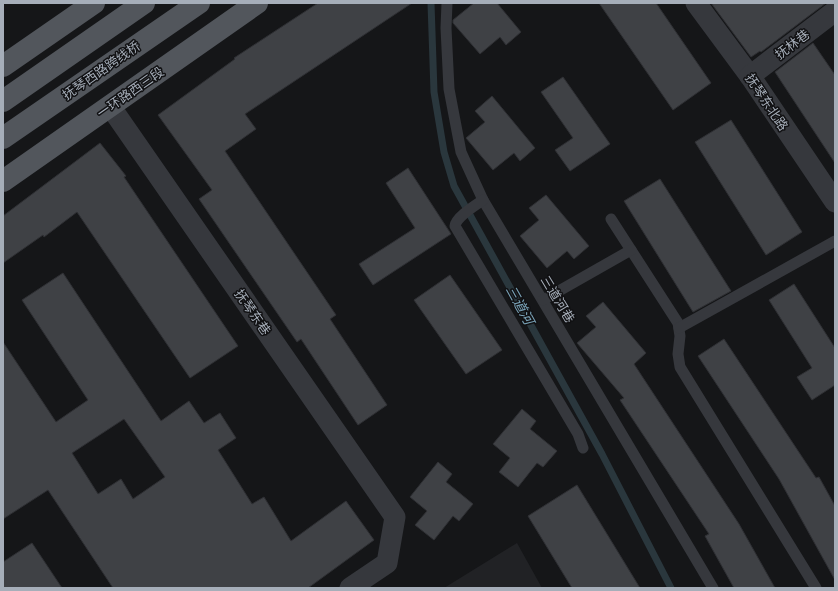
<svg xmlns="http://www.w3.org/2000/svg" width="838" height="591" viewBox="0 0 838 591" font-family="'IBM Plex Sans','Noto Sans SC',sans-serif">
  <rect width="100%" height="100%" fill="#151618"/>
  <polygon fill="#212225" points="517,543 542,588 444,588"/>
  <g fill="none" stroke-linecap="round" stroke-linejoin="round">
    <polyline stroke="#2a373d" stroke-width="7" points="431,3 434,92 444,152 454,186 602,454 671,588"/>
  </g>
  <g fill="#3f4145" stroke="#2f3034" fill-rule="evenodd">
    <polygon points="318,3 412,3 245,114 256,129 225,151 336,315 330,319 387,405 358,425 301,339 297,342 199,199 212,190 158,115 235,59 234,58"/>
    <polygon points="474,3 497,3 521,32 506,45 500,37 480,54 453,23 453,20"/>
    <polygon points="599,3 656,3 711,83 673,110"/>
    <polygon points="711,3 826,3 761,52 760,51 751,57"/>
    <polygon points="813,43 835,75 835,163 775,72"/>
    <polygon points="563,77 610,144 570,171 555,150 573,138 541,92"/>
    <polygon points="492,96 535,148 520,161 514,153 493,170 466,138 485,122 475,111"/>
    <polygon points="731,120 802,232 766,255 695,142"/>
    <polygon points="100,143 126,176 124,177 238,346 190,378 77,212 44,237 43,235 3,263 3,216"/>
    <polygon points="408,168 451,234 373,285 359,264 415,228 386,183"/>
    <polygon points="660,179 731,291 693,312 624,201"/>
    <polygon points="546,195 589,246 574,259 567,251 547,268 520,236 539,220 529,208"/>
    <path d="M 63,273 L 161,421 L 189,401 L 204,423 L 220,413 L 236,438 L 218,450 L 252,504 L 264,497 L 291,541 L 346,501 L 374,540 L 308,588 L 113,588 L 48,490 L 3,519 L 3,342 L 56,422 L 88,400 L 22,300 ZM 124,419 L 165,477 L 133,499 L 121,479 L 98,494 L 72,453 Z"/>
    <polygon points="450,275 502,350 466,374 414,300"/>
    <polygon points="794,284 835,348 835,385 812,400 797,377 812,368 769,300"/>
    <polygon points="603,302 646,353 634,364 739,524 775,588 734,588 705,536 709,534 620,400 624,398 577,343 596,327 586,316"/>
    <polygon points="724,339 816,478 819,477 835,506 835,580 779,479 698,356"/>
    <polygon points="522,409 536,421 530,429 557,451 543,467 537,463 518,487 499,472 510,458 493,444"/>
    <polygon points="438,462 452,474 446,482 473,504 459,521 453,516 434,540 415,525 427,511 410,497"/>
    <polygon points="577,485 640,588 572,588 528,516"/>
    <polygon points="32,543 62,588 3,588 3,562"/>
  </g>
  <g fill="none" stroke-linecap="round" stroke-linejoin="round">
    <g stroke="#36383d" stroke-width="11">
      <polyline points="447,3 446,28 449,89 461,152 483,200 713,588"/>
      <path d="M 483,200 C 476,205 456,217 455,226 L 578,434 L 583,448"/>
      <polyline points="611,219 678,323 680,336 678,354 680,367 816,588"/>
      <polyline points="543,300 631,250"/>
      <polyline points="679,328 835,241"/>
    </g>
    <g stroke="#36383d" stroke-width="21">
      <polyline points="696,3 750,76 835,202"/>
      <polyline points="750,76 835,11"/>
      <polyline points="110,106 395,517 387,563 350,588"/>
    </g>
    <g stroke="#52565c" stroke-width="22">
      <polyline points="3,66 94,3"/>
      <polyline points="3,101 144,3"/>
      <polyline points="3,138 199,3"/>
      <polyline points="3,181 257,3"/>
    </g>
  </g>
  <g text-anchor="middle" stroke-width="3" stroke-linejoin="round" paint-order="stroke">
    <g font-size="13" fill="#a6aeb9" stroke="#111113">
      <text transform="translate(792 44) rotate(-37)" y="5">抚林巷</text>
      <text transform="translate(101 70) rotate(-35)" y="5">抚琴西路跨线桥</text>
      <text transform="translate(130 92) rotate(-35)" y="5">一环路西三段</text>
      <text transform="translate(767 102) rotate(56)" y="5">抚琴东北路</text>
      <text transform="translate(558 299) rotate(59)" y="5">三道河巷</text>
      <text transform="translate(253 312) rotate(55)" y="5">抚琴东巷</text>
    </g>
    <g font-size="14" font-style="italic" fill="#7aa3b8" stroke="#111113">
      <text transform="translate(520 305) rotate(61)" y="5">三道河</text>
    </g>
  </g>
  <rect width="838" height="591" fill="none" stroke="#a6aeb9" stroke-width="8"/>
</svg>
